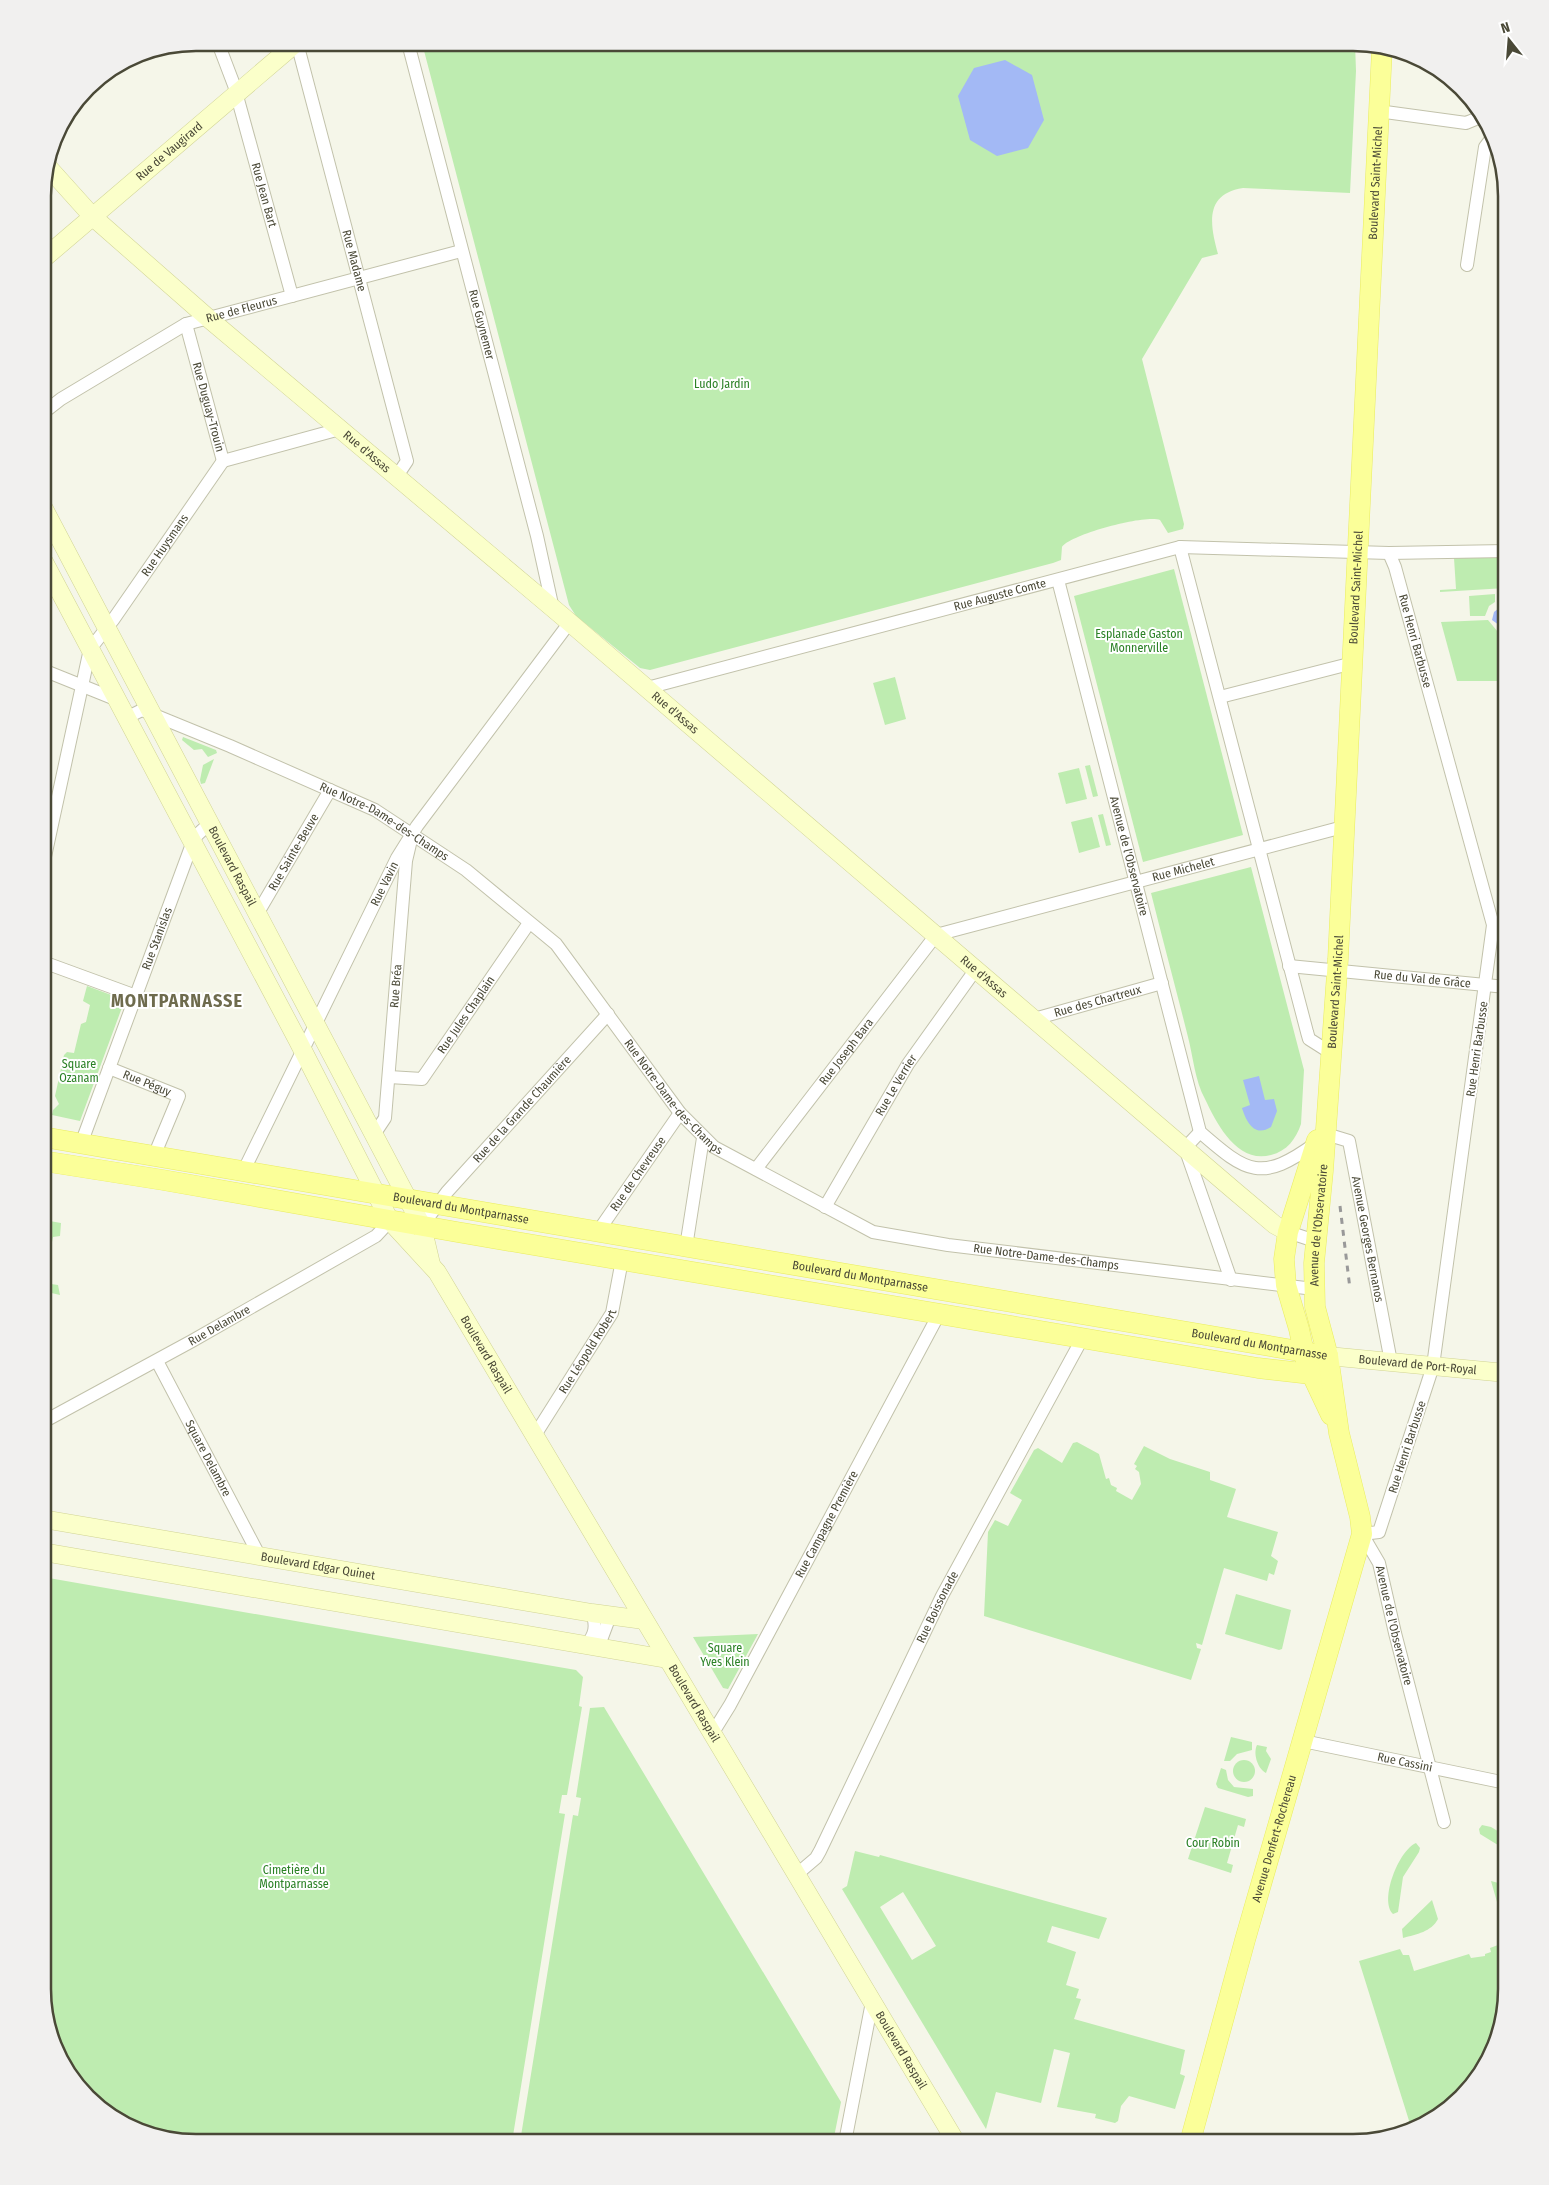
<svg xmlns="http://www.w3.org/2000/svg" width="1549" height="2185" viewBox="0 0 1549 2185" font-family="'Fira Sans Condensed',sans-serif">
  <rect width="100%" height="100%" fill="#f5f6e9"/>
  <g fill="#beecb0" fill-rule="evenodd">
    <path d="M 422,43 L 1355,43 L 1356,71 L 1350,193 L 1243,188 C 1204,194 1210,225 1218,254 L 1202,258 L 1142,359 L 1184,524 L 1183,529 L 1168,533 L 1160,520 C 1146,514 1071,534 1062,547 L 1061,560 L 1053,563 L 650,670 L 640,668 L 576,616 L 569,605 Z"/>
    <polygon points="1506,556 1506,588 1440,592 1440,590 1456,589 1454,558"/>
    <polygon points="1174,569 1243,835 1143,862 1074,596"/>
    <polygon points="1495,594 1495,602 1489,606 1485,616 1470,616 1469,596"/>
    <polygon points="1488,620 1498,632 1499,681 1457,681 1441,622"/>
    <polygon points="1506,629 1506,681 1503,682 1503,632"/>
    <polygon points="895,677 906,719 885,725 873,683"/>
    <polygon points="183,737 216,750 217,753 208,757 202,749 194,750 182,740"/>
    <polygon points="214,759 205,783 201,784 200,780 203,765"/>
    <polygon points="1090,765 1098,796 1093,797 1085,766"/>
    <polygon points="1079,768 1087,799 1066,804 1058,773"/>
    <polygon points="1103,814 1111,845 1106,846 1098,815"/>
    <polygon points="1092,817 1100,847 1079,853 1071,822"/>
    <path d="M 1251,867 L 1304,1070 L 1301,1124 C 1296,1139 1287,1151 1271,1155 C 1237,1164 1217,1124 1205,1099 C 1195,1081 1193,1056 1188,1037 C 1176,989 1163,941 1151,893 Z"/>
    <polygon points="87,986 122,999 124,1002 80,1121 52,1115 53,1110 59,1104 55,1096 64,1055 67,1052 74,1053 81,1024 86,1022 90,1005 83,1001"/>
    <polygon points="44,1220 61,1223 60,1236 53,1237 45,1277 52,1278 51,1284 58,1285 60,1295 43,1291"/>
    <polygon points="1077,1442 1099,1454 1106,1479 1109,1478 1111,1485 1117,1488 1116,1491 1132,1500 1141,1484 1139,1472 1135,1469 1137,1466 1134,1464 1144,1446 1170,1459 1210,1472 1210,1480 1236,1489 1227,1517 1278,1532 1271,1556 1278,1561 1274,1575 1269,1573 1267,1581 1224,1568 1202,1645 1196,1643 1197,1648 1201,1649 1191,1680 984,1616 988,1532 995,1520 1008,1526 1022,1500 1010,1493 1034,1450 1038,1448 1062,1463 1073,1443"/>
    <polygon points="43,1577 576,1670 583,1677 579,1706 582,1707 567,1795 562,1795 559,1813 565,1814 512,2142 186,2142 119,2122 63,2066 43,1989"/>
    <polygon points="1236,1594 1291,1610 1282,1649 1279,1650 1225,1634"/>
    <polygon points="758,1634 728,1689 723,1688 693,1637"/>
    <polygon points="604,1707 841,2102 833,2142 520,2142 573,1815 578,1816 581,1798 576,1797 590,1708"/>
    <polygon points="1231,1737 1252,1742 1252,1750 1237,1754 1230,1761 1224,1761"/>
    <path d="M 1257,1745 L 1267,1747 L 1266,1751 L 1271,1759 L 1266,1773 C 1257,1768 1253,1753 1257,1745 Z"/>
    <circle cx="1244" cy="1771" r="11"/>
    <polygon points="1221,1768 1226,1770 1228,1780 1234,1787 1253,1789 1253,1796 1248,1797 1218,1788 1216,1784"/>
    <polygon points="1205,1807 1246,1819 1244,1827 1238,1825 1227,1863 1233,1865 1231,1873 1188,1859"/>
    <polygon points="1482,1825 1491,1827 1506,1836 1506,1850 1480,1834 1479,1829"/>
    <path d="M 1416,1843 L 1420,1848 L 1419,1852 L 1403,1877 L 1398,1912 L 1393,1914 C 1379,1900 1399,1850 1416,1843 Z"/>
    <path d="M 855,1851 L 879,1857 L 880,1855 L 1107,1918 L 1099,1939 L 1052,1926 L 1047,1942 L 1076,1952 L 1066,1985 L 1079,1989 L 1076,1998 L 1081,1999 L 1074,2019 L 1185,2050 L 1180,2074 L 1185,2076 L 1175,2109 L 1129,2096 L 1121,2106 L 1118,2121 L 1115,2123 L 1095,2118 L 1096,2114 L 1057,2107 L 1070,2053 L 1054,2049 L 1041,2103 L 996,2092 L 986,2129 L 842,1889 L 847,1886 ZM 903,1892 L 936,1946 L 912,1960 L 880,1907 Z"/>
    <polygon points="1491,1881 1506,1885 1506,1905 1497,1902"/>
    <path d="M 1432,1900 L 1438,1919 C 1431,1932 1417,1934 1403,1938 L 1402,1929 Z"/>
    <polygon points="1506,1942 1506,1989 1486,2066 1430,2122 1411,2127 1359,1961 1400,1949 1403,1955 1409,1955 1414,1971 1469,1954 1471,1958 1485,1956 1485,1954 1491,1952 1490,1948"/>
  </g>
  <g fill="#a3b9f5">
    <polygon points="1005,60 1032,75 1044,120 1028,148 997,156 970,140 958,96 974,68"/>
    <polygon points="1499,608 1506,611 1506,624 1503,628 1492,620 1494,612"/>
    <path d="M 1259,1076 L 1265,1100 L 1274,1099 L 1277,1111 L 1271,1127 C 1254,1138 1246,1121 1242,1108 L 1250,1105 L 1243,1080 Z"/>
  </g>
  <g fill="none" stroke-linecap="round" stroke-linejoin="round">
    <defs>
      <g id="street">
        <path id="s1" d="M 218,43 L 234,85 L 292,296"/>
        <path id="s2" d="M 297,43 L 407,461 L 397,476"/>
        <path id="s3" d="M 408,43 L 537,536 L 553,609"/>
        <polyline points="1378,111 1466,123 1483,116"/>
        <polyline points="1467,265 1485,147 1491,139"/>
        <path id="s4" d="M 186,324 L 223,461"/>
        <path id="s5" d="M 43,413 L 61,399 L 186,324 L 461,251"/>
        <polyline points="223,461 340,429"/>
        <polyline points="1180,547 1307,1032 1309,1039 1331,1053"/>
        <path id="s6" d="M 1389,553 L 1395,567 L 1493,925 L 1433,1366 L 1379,1532 L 1362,1534 L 1379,1563 L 1395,1633 L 1444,1822"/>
        <path id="s7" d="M 1058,580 L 1200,1132 C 1247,1173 1261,1183 1316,1143"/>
        <polyline points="43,670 115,699"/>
        <path id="s8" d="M 647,688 L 1180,547 L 1389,553 L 1506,551"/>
        <polyline points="1220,697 1353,663"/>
        <path id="s9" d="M 126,718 L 142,710 L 230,746 L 375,810 L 466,870 L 556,944 L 680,1113 L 714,1147 L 873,1232 L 948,1245 L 1314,1289"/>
        <path id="s10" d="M 43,866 L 90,649 L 113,620 L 223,461"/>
        <path id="s11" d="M 256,916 L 330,790"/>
        <polyline points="43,962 136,996"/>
        <path id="s12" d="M 1289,966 L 1506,987"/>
        <path id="s13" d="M 1034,1019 L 1162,983"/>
        <path id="s14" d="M 109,1068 L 179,1096 L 154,1156"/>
        <path id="s15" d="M 389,1077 L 422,1079 L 529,923"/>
        <polyline points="1200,1132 1185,1148 1231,1280"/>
        <path id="s16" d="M 1326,1134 L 1349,1141 L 1391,1362"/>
        <path id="s17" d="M 373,1136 L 385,1118 L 406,861 L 410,844"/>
        <path id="s18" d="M 81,1144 L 192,844 L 197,835 L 209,824"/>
        <path id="s19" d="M 756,1169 L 936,935 L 1343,827"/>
        <path id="s20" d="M 243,1172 L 397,858 L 417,826 L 570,622"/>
        <path id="s21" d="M 825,1207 L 908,1064 L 976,969"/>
        <path id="s22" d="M 422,1226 L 447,1192 L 608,1014"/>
        <polyline points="1288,1232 1315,1241"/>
        <path id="s23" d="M 597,1233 L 680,1113"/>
        <polyline points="686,1247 703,1138"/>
        <path id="s24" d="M 157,1361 L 259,1555"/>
        <path id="s25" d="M 43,1422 L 192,1341 L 376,1236 L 390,1221"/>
        <path id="s26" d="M 535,1435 L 612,1313 L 622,1260"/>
        <path d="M 586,1646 C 595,1634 597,1627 592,1613"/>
        <polyline points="598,1648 610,1616"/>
        <path id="s27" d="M 712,1734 L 730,1705 L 939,1314"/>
        <path id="s28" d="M 1303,1741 L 1506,1783"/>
        <path id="s29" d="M 796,1875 L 816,1858 L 820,1851 L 942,1596 L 1082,1339"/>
        <polyline points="845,2142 872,2002"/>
      </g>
      <g id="secondary">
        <path id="s30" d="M 48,167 L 93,217 L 208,318 L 561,615 L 1237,1193 L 1275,1225 L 1288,1232"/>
        <path id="s31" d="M 43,259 L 296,43"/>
        <path id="s32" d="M 43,507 L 422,1226 L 431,1264"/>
        <path id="s33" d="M 43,560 L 297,1039 L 390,1221 L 437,1272 L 956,2142"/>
        <path id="s34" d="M 1328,1356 L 1506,1373"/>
        <path id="s35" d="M 43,1519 L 592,1613 L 644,1620"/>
        <polyline points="43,1552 667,1659"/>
      </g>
      <g id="primary">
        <path id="s36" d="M 43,1137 L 1328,1356"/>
        <polyline points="1317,1140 1288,1232 1284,1259 1286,1285 1299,1329 1306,1362 1331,1415"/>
        <polyline points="43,1161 163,1180 457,1232 1258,1368 1311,1374 1324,1369 1328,1356"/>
        <path id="s37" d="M 1190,2142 L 1245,1940 L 1362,1534 L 1360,1517 L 1339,1433 L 1328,1356 L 1315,1307 L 1314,1263 L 1323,1171 L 1338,959 L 1382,49"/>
      </g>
    </defs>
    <use href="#street" stroke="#c2c2ab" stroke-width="14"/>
    <use href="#secondary" stroke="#d1d495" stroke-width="19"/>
    <use href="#primary" stroke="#e9ec61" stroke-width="21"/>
    <use href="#street" stroke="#fff" stroke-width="12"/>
    <use href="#secondary" stroke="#fbffca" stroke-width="18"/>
    <use href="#primary" stroke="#fbff99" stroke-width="20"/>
    <polyline stroke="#999" stroke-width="3" stroke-dasharray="6 6" stroke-linecap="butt" points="1340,1206 1350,1289"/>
  </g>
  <g text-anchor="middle" stroke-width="4" stroke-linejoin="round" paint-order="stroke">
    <g font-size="12" fill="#4a4937" stroke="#fff">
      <text dy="4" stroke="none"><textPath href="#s31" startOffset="166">Rue de Vaugirard</textPath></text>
      <text dy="4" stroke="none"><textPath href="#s37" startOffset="1990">Boulevard Saint-Michel</textPath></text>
      <text dy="4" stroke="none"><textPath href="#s1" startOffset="159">Rue Jean Bart</textPath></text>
      <text dy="4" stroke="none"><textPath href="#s2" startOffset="225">Rue Madame</textPath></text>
      <text dy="4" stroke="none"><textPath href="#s5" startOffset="226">Rue de Fleurus</textPath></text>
      <text dy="4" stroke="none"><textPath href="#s3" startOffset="291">Rue Guynemer</textPath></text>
      <text dy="4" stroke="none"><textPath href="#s4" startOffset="86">Rue Duguay-Trouin</textPath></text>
      <text dy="4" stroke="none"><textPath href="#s30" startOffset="428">Rue d'Assas</textPath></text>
      <text dy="4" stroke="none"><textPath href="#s10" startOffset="350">Rue Huysmans</textPath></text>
      <text dy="4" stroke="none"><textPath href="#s37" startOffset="1585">Boulevard Saint-Michel</textPath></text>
      <text dy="4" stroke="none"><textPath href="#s8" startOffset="365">Rue Auguste Comte</textPath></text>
      <text dy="4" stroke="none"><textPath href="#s6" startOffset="92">Rue Henri Barbusse</textPath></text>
      <text dy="4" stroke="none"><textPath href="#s30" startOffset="832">Rue d'Assas</textPath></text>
      <text dy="4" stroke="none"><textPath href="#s9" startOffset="285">Rue Notre-Dame-des-Champs</textPath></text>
      <text dy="4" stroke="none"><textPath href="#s11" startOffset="74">Rue Sainte-Beuve</textPath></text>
      <text dy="4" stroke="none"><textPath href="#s7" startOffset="285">Avenue de l'Observatoire</textPath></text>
      <text dy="4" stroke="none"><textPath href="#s32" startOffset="406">Boulevard Raspail</textPath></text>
      <text dy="4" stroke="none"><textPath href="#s19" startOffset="551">Rue Michelet</textPath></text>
      <text dy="4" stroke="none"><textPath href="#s20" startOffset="321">Rue Vavin</textPath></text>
      <text dy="4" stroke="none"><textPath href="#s18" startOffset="219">Rue Stanislas</textPath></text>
      <text dy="4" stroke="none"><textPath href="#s30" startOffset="1238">Rue d'Assas</textPath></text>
      <text dy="4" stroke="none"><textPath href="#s12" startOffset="134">Rue du Val de Grâce</textPath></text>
      <text dy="4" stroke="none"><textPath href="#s17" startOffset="154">Rue Bréa</textPath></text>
      <text dy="4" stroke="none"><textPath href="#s37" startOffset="1180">Boulevard Saint-Michel</textPath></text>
      <text dy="4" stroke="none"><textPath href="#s13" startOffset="66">Rue des Chartreux</textPath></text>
      <text dy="4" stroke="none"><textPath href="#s15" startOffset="111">Rue Jules Chaplain</textPath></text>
      <text transform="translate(1477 1049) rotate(-82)" y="4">Rue Henri Barbusse</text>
      <text dy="4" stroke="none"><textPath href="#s19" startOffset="148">Rue Joseph Bara</textPath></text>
      <text dy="4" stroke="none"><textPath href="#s14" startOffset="41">Rue Péguy</textPath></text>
      <text dy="4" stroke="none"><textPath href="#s21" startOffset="141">Rue Le Verrier</textPath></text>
      <text dy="4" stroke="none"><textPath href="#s9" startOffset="690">Rue Notre-Dame-des-Champs</textPath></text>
      <text dy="4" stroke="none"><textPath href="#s22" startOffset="154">Rue de la Grande Chaumière</textPath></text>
      <text dy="4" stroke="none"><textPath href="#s23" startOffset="72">Rue de Chevreuse</textPath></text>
      <text dy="4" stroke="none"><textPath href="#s36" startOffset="424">Boulevard du Montparnasse</textPath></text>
      <text dy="4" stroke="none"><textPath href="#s37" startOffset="946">Avenue de l'Observatoire</textPath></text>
      <text dy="4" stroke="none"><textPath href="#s16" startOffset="124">Avenue Georges Bernanos</textPath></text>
      <text dy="4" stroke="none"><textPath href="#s9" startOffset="1110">Rue Notre-Dame-des-Champs</textPath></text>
      <text dy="4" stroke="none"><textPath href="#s36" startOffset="829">Boulevard du Montparnasse</textPath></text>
      <text dy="4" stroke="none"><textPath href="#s25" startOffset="201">Rue Delambre</textPath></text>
      <text dy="4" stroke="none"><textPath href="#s36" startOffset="1234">Boulevard du Montparnasse</textPath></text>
      <text dy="4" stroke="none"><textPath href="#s26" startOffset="99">Rue Léopold Robert</textPath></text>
      <text dy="4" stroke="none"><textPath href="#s33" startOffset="912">Boulevard Raspail</textPath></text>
      <text dy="4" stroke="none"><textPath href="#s34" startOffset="90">Boulevard de Port-Royal</textPath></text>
      <text transform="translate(1407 1447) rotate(-72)" y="4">Rue Henri Barbusse</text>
      <text dy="4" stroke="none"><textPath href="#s24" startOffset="110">Square Delambre</textPath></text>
      <text dy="4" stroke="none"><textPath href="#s27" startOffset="239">Rue Campagne Première</textPath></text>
      <text dy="4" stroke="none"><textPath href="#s35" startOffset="279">Boulevard Edgar Quinet</textPath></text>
      <text dy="4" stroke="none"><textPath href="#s29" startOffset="305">Rue Boissonade</textPath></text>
      <text dy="4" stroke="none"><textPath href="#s6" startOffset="1121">Avenue de l'Observatoire</textPath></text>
      <text dy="4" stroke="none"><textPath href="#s33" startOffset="1318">Boulevard Raspail</textPath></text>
      <text dy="4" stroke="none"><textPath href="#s28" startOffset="104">Rue Cassini</textPath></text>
      <text dy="4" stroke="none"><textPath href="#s37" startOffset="315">Avenue Denfert-Rochereau</textPath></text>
      <text dy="4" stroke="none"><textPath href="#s33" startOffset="1722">Boulevard Raspail</textPath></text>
    </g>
    <g font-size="12" fill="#2a8125" stroke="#fff">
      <text x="722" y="388">Ludo Jardin</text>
      <text x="1139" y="638">Esplanade Gaston<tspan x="1139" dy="14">Monnerville</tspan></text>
      <text x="79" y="1068">Square<tspan x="79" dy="14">Ozanam</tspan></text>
      <text x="725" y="1652">Square<tspan x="725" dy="14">Yves Klein</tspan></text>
      <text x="1213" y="1847">Cour Robin</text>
      <text x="294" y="1874">Cimetière du<tspan x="294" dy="14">Montparnasse</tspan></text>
    </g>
    <g font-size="18" font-weight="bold" letter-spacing="1" fill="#6e6b4d" stroke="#fff">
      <text x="177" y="1007">MONTPARNASSE</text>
    </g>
  </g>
  <path d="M0 0H1549V2185H0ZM196 51H1353A145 145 0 0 1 1498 196V1989A145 145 0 0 1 1353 2134H196A145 145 0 0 1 51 1989V196A145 145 0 0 1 196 51Z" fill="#f1f0ef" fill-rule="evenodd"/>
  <path fill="none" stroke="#4a4937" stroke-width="2.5" d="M196 51H1353A145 145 0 0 1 1498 196V1989A145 145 0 0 1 1353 2134H196A145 145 0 0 1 51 1989V196A145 145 0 0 1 196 51Z"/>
  <g transform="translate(1509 40) rotate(343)" stroke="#ffffff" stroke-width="4" paint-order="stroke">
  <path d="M0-4L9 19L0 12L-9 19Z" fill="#4a4937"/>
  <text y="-8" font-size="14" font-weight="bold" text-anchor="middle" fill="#4a4937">N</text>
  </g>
</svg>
